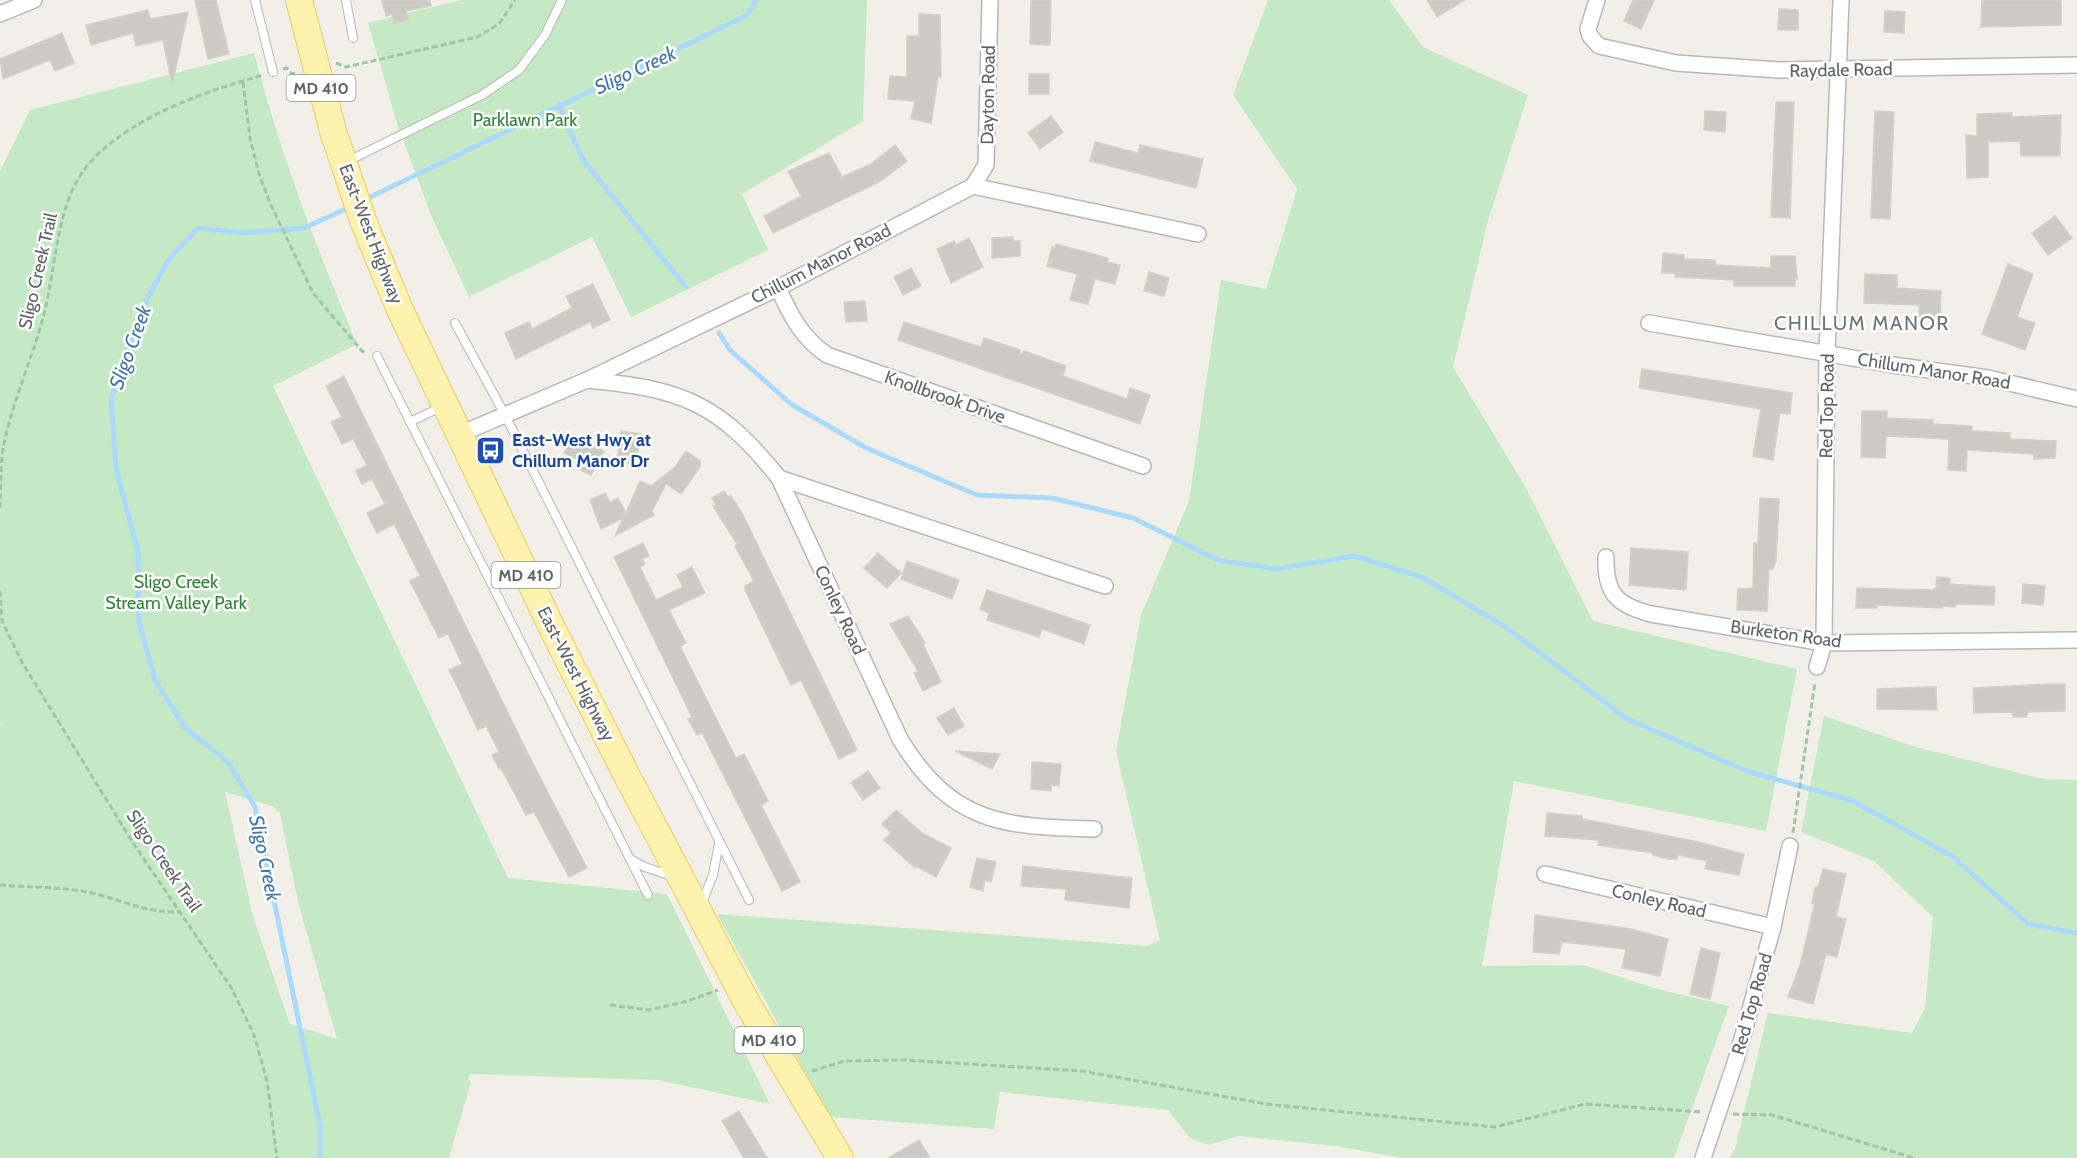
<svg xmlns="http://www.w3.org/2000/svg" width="2077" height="1158" viewBox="0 0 2077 1158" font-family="Cabin,sans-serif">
  <rect width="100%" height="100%" fill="#f1efe8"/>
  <g fill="#c5e8c5" fill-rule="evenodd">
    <polygon points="461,0 867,0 863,121 742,194 768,250 631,317 592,237 469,297 431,215 397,123 368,23"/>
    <polygon points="1268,0 1389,0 1423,47 1528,95 1489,217 1453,367 1526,488 1593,621 1797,669 1766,831 1514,781 1482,966 1583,965 1657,989 1729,1006 1674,1158 1404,1158 1335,1146 1239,1136 1209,1145 1190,1138 1168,1110 1000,1092 994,1129 830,1117 717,914 1148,946 1160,940 1116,751 1141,615 1189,501 1221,280 1266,289 1297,189 1233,95"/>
    <path d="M 254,53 C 281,156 316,247 357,344 L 273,386 L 508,878 L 667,894 L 770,1104 L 658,1080 L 470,1074 L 468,1080 L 471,1081 L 449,1158 L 0,1158 L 0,725 L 3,725 L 0,722 L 0,171 L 30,110 ZM 225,792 L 272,806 L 280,813 L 298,902 L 337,1039 L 290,1024 L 253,917 Z"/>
    <polygon points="1824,716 1912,746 2043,779 2077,780 2077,1158 1729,1158 1735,1149 1768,1013 1912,1033 1925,1008 1933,917 1874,861 1801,832"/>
  </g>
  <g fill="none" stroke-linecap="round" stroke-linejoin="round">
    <g stroke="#aadaff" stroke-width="5">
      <polyline points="559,106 583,160 686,287"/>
      <polyline points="364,200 746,16 757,0"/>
      <polyline points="719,333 730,350 791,404 866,448 977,495 1052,498 1133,518 1218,560 1276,569 1355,556 1424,578 1507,628 1627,719 1747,771 1853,801 1952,856 2028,924 2077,933"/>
      <polyline points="320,1158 320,1126 255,807 228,762 185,728 155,680 139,622 138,552 116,468 111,399 144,305 168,260 198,228 241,233 304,228 350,207"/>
    </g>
  </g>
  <g fill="#cccac5" stroke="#d6d1c6" stroke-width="1.5">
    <polygon points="195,0 216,0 229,54 208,59"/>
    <polygon points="382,0 430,0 431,6 406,11 408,20 394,23 392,14 386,16"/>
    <polygon points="1031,0 1051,0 1050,45 1030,44"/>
    <polygon points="1427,0 1465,0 1437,17"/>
    <polygon points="1633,0 1654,0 1641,29 1624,21"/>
    <polygon points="1982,0 2061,0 2061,25 1981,27"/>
    <polygon points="1779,9 1798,10 1798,30 1778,30"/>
    <polygon points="148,10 150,19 188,12 172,85 163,40 136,46 133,33 91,45 86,25"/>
    <polygon points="1885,11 1905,12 1904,33 1884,32"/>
    <polygon points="919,14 940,15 941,77 938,77 931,123 911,119 915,101 888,99 890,76 907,77 907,36 919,36"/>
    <polygon points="62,33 74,63 55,71 50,60 3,79 0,59"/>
    <rect x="1029" y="74" width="20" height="20"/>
    <polygon points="1776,102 1794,102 1790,218 1771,217"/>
    <polygon points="1705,111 1726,112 1725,132 1704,130"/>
    <polygon points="1875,111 1894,112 1890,219 1871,218"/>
    <polygon points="2012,113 2012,117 2061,115 2060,156 2021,156 2020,141 1988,142 1988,177 1967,178 1966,135 1977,136 1977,114"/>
    <polygon points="1051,116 1063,132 1040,149 1028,133"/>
    <polygon points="1095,142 1138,153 1140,145 1203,159 1196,188 1090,161"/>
    <polygon points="895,145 907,161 879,182 773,233 764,216 801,196 788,171 829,153 842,177 871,164"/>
    <polygon points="2055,216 2072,238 2048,255 2032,233"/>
    <polygon points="1013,237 1013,241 1020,241 1020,256 992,258 992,238"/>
    <polygon points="969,238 983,267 951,283 937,249 954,241 956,245"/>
    <polygon points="1056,244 1108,258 1107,262 1120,265 1115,284 1095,279 1088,304 1070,300 1077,274 1047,266 1052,247 1055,248"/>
    <polygon points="1663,253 1684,255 1684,259 1715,260 1715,265 1771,268 1771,256 1795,256 1797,279 1795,279 1795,286 1734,286 1734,280 1675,277 1675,273 1662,273"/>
    <polygon points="2008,264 2033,274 2017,317 2035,323 2025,350 1982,334"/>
    <polygon points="911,268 921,286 903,295 894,277"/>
    <polygon points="1149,272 1169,278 1164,296 1144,291"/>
    <polygon points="1865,274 1897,275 1897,288 1941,291 1940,318 1919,318 1919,305 1864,303"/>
    <polygon points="593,284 610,320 593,328 590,322 516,359 505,333 529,322 532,329 572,308 566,296"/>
    <polygon points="865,301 867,321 846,322 844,302"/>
    <polygon points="904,322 981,347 984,338 1020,350 1020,356 1024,351 1066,366 1063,376 1127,399 1130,388 1150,395 1140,424 898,340"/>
    <polygon points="1642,369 1792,393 1790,414 1780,413 1773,460 1753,456 1761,409 1639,388"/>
    <polygon points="344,376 527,752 587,868 569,877 534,812 526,815 501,768 499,769 492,755 499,752 486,726 478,730 457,686 449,670 462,664 448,634 439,638 410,581 420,576 394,524 377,533 367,513 385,504 372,479 362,484 356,471 367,465 353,439 342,444 331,422 342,417 326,386"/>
    <polygon points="1862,411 1887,411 1887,418 1933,420 1933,424 1972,426 1972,431 2010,433 2010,439 2056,441 2055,458 2034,459 2034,454 1967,450 1966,471 1948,470 1949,439 1886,436 1885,458 1861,457"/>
    <polygon points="621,431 641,434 636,464 617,461"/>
    <polygon points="573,435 604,451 591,475 576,468 580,461 564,453"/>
    <polygon points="686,451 700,461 700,467 681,494 666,484 652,511 654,515 615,536 623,518 601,529 590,500 605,493 610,502 618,498 626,513 640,481 651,486 675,467"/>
    <polygon points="724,491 728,497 731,496 742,513 857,750 839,759 801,680 791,685 745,590 745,586 754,581 735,546 737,544 713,506 716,505 712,498"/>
    <polygon points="1760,498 1779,499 1779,502 1776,561 1773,569 1769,569 1767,611 1737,610 1738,589 1753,588 1754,543 1758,543"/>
    <polygon points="643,543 649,556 642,559 645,564 640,567 656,600 683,587 677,575 692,567 705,593 669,610 686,643 680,646 736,758 744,754 768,801 761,805 800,882 782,891 702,733 697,735 688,719 692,717 614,557"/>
    <polygon points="1631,548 1688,552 1686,590 1629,585"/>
    <polygon points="878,553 901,573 887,588 864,568"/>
    <polygon points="907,561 959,580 952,599 901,579"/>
    <polygon points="1937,577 1950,578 1950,584 1995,587 1994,605 1956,604 1955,607 1942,606 1942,608 1877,605 1877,608 1856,608 1857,588 1933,590 1936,588"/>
    <polygon points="2023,584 2045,586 2043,605 2022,603"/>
    <polygon points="987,590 1090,625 1084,644 1042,629 1039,637 987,620 989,613 980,609"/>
    <polygon points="908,616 925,643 923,644 941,682 923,691 914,673 918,671 890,624"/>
    <polygon points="2048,684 2065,684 2065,711 2027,712 2027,717 2013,717 2013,712 1974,713 1973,688"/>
    <polygon points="1926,687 1936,687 1937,710 1877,709 1877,689"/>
    <polygon points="954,708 964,726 948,735 937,718"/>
    <polygon points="955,751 1000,754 992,769"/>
    <polygon points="1032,762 1061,764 1059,786 1051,785 1051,791 1031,789"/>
    <polygon points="868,771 880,788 863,800 851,783"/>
    <polygon points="896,810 922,833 951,848 936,877 916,866 915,868 884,840 891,833 882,824"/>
    <polygon points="1547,813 1582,816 1582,819 1699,842 1744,854 1739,875 1705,869 1707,861 1678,855 1677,859 1668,859 1653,855 1653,853 1598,845 1599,840 1545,836"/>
    <polygon points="977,858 996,862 991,882 985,880 983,891 970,887"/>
    <polygon points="1023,866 1132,878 1129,908 1065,900 1066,889 1021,886"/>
    <polygon points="1823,869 1846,874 1836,917 1846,919 1837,957 1826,954 1813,1004 1788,997 1800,965 1815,903 1812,903 1815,887 1818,887"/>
    <polygon points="1535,915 1631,929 1668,939 1660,976 1622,968 1626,949 1562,942 1559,954 1533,952"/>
    <polygon points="1701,948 1720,953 1710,999 1690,994"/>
    <polygon points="739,1111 767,1158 744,1158 722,1121"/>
    <polygon points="919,1140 930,1158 888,1158"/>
  </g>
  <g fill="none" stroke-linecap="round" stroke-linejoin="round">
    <defs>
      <g id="service">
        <polyline points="255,0 273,72"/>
        <polyline points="346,0 353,38"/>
        <polyline points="348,161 482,95 519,70 545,35 562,0"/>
        <polyline points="455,323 505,415 749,900"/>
        <polyline points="377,356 648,895"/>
        <polyline points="410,422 441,407"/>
        <polyline points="630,859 645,867 674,877"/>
        <polyline points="702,903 713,875 719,843"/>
      </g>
      <g id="minor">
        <polyline points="1597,0 1588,29 1590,36 1599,46 1676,63 1779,70 2077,65"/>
        <polyline points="0,14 34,0"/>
        <polyline points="973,186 986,165 990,0"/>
        <path d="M 778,288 C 791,316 801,337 827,355 L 1143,466"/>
        <polyline points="1649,323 1893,365 1988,378 2077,399"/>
        <path d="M 587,380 C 682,389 718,402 779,478 L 900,739 C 951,823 1002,827 1094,829"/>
        <polyline points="458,435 587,380 778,288 973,186 1198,234"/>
        <polyline points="779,478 1105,586"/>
        <path d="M 1606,557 C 1605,593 1616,605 1651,614 L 1824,643 L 2077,640"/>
        <polyline points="1817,667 1824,643 1827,353 1841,0"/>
        <polyline points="1545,874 1773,927"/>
        <polyline points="1703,1158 1736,1060 1773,927 1790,846"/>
      </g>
      <polyline id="primary" points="299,0 333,131 364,223 400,310 553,630 626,774 747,1003 840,1158"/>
    </defs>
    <use href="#service" stroke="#b5b8bc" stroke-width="10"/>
    <use href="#minor" stroke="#b5b8bc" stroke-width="18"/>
    <use href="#primary" stroke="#f2c960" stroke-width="28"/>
    <g stroke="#9cc7a9" stroke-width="3" stroke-dasharray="6 3" stroke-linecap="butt">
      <polyline points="336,63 346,67 477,37 499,24 515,0"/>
      <polyline points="283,69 287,68 292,74 298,73"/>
      <polyline points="243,82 250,138 259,174 270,203 313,293 362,351 367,353"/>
      <path d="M 0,508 C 1,487 0,464 4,444 C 12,403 32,359 43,318 C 54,276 55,233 71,193 C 98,127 199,93 263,75"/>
      <polyline points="0,591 2,621 23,664 133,843 232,989 254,1035 267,1081 277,1158"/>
      <polyline points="1793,833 1815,682"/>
      <path d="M 0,885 C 34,888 71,886 103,896 C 132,904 149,913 181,912"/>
      <polyline points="610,1005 649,1010 688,1001 718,990"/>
      <polyline points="812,1071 845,1061 905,1060 1082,1071 1266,1104 1495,1127 1585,1104 1702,1112"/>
      <polyline points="1733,1114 1772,1115 1914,1158"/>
    </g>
    <use href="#service" stroke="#fff" stroke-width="8"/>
    <use href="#minor" stroke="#fff" stroke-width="15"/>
    <use href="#primary" stroke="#fff2af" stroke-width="26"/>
  </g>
  <defs>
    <symbol id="bus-square" viewBox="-11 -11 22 22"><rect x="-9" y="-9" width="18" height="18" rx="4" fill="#1a4fb4" stroke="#fff"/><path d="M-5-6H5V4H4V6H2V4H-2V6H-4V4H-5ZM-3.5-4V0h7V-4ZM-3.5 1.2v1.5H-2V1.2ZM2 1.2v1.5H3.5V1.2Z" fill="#fff"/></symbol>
  </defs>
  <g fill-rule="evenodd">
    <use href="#bus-square" x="474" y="434" width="33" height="33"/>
  </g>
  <g text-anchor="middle" stroke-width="5" stroke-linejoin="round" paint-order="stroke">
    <g fill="#fff" stroke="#8f9295" stroke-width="1.5">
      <rect x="286.5" y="75" width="69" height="26" rx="4.5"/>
      <rect x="491.5" y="562" width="69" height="26" rx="4.5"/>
      <rect x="734.5" y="1027" width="69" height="26" rx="4.5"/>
    </g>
    <g font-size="16" font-weight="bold" fill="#5f6368">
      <text x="321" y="94">MD 410</text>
      <text x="526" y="581">MD 410</text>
      <text x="769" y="1046">MD 410</text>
    </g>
    <g font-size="18" fill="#5f6368" stroke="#fff">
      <text transform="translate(1841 70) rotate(-1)" y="6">Raydale Road</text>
      <text transform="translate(988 95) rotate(-89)" y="6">Dayton Road</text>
      <text transform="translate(371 234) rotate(69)" y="6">East-West Highway</text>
      <text transform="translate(821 264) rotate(-27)" y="6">Chillum Manor Road</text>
      <text transform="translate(38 271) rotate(-77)" y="6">Sligo Creek Trail</text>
      <text transform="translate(1934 371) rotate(9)" y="6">Chillum Manor Road</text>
      <text transform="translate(945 397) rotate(19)" y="6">Knollbrook Drive</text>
      <text transform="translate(1827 406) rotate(-89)" y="6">Red Top Road</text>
      <text transform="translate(840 610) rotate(65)" y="6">Conley Road</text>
      <text transform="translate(1786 634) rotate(8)" y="6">Burketon Road</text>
      <text transform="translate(576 674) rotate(63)" y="6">East-West Highway</text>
      <text transform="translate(164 861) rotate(56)" y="6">Sligo Creek Trail</text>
      <text transform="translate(1659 901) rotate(13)" y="6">Conley Road</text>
      <text transform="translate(1752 1004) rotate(-74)" y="6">Red Top Road</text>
    </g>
    <g font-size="18" fill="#348238" stroke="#fff">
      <text x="525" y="126">Parklawn Park</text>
      <text x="176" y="588">Sligo Creek<tspan x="176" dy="21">Stream Valley Park</tspan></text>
    </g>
    <g font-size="18" font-weight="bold" fill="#164399" stroke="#fff" text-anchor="start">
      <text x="512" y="446">East-West Hwy at<tspan x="512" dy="21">Chillum Manor Dr</tspan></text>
    </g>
    <g font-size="20" font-style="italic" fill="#4174aa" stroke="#fff">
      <text transform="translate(635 70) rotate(-25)" y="7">Sligo Creek</text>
      <text transform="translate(130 347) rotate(-70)" y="7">Sligo Creek</text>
      <text transform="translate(265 858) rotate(78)" y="7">Sligo Creek</text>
    </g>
    <g font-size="20" letter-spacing="1.5" fill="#70757a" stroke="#fff">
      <text x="1862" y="330">CHILLUM MANOR</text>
    </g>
  </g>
</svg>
